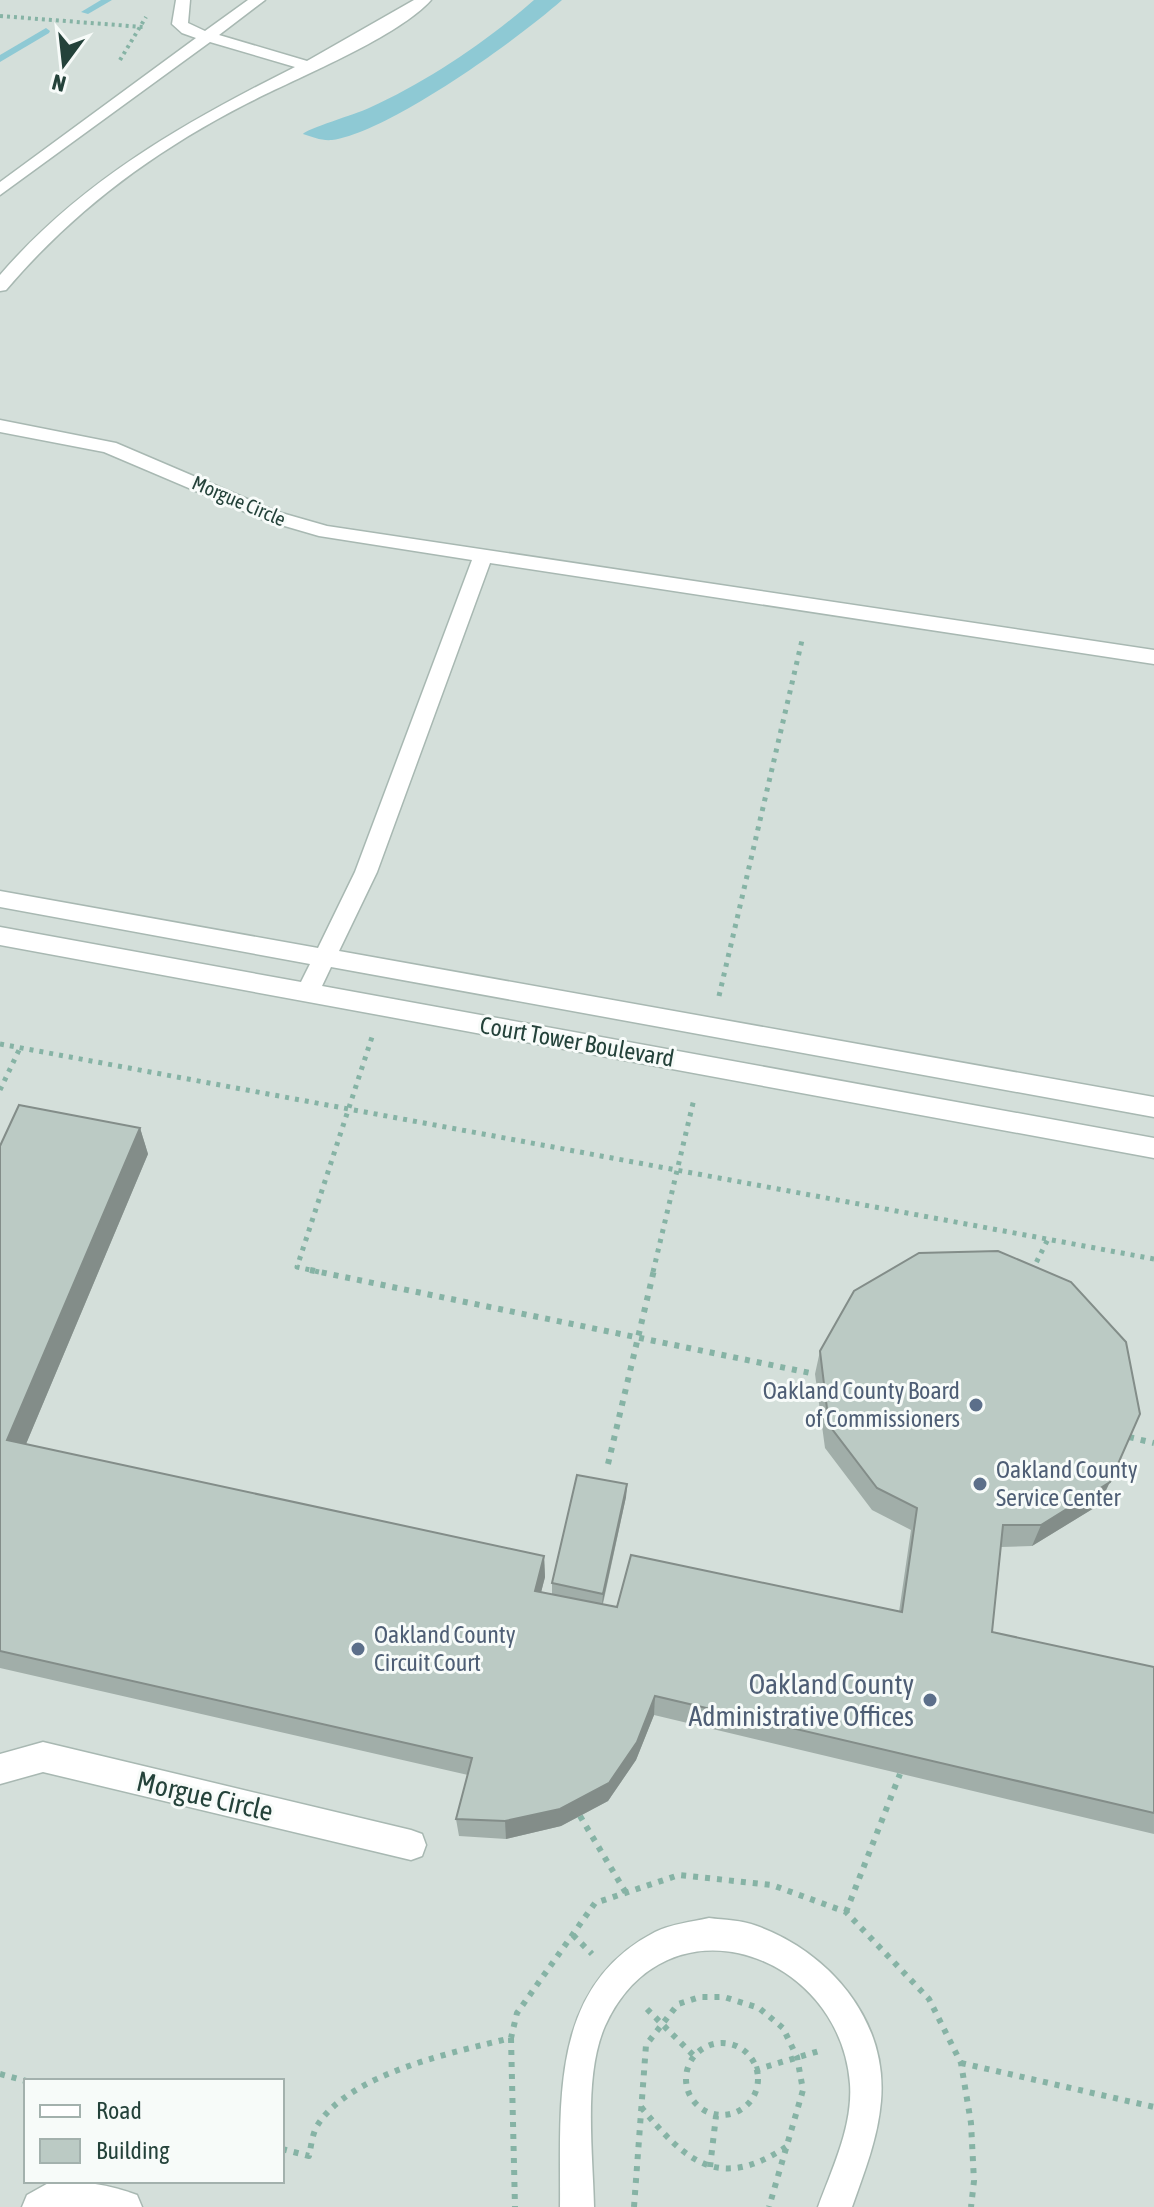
<svg xmlns="http://www.w3.org/2000/svg" width="1154" height="2207" viewBox="0 0 1154 2207" font-family="'Asap Condensed',sans-serif">
  <rect width="100%" height="100%" fill="#e6efeb"/>
  <path fill="#d4dfda" fill-rule="evenodd" d="M 0,0 L 1154,0 L 1154,2207 L 0,2207 ZM 26,2081 L 282,2081 L 282,2181 L 26,2181 Z"/>
  <path fill="#8ec9d4" d="M 534,0 L 562,0 C 517,40 389,132 332,140 C 322,141 312,137 303,134 C 306,129 356,114 369,108 C 427,82 486,42 534,0 Z"/>
  <g fill="none" stroke-linecap="round" stroke-linejoin="round">
    <g fill="#8ec9d4" fill-rule="evenodd">
      <polygon points="101,0 112,0 88,14 81,12"/>
      <polygon points="46,28 50,31 49,33 0,62 0,55"/>
    </g>
    <defs>
      <g id="minor">
        <path d="M 176,0 L 190,0 L 188,23 L 205,31 L 248,0 L 265,0 L 219,35 L 307,61 L 414,0 L 431,0 C 397,38 294,79 246,104 C 154,151 73,211 6,290 L 0,291 L 0,275 C 81,181 185,122 295,67 L 210,42 L 0,195 L 0,182 L 196,38 L 182,33 L 172,24 Z"/>
        <polygon points="0,420 116,443 278,512 327,526 1154,650 1154,664 490,563 377,872 339,951 1154,1097 1154,1117 331,967 322,986 1154,1138 1154,1158 0,945 0,927 301,982 310,964 0,907 0,891 318,948 355,872 472,560 319,536 264,520 104,452 0,432"/>
        <polygon points="43,1742 411,1830 422,1834 426,1845 422,1856 411,1860 43,1772 0,1784 0,1754"/>
        <path d="M 709,1918 C 724,1920 742,1920 757,1926 C 829,1952 888,2020 881,2101 C 878,2138 864,2173 852,2207 L 818,2207 C 832,2169 853,2126 850,2084 C 840,1952 666,1892 605,2026 C 583,2076 593,2154 594,2207 L 560,2207 C 561,2105 548,1987 655,1932 C 671,1924 691,1922 709,1918 Z"/>
        <path d="M 52,2181 C 83,2181 108,2184 137,2195 L 142,2207 L 22,2207 L 27,2195 Z"/>
      </g>
    </defs>
    <use href="#minor" stroke="#a8b8b2" stroke-width="3"/>
    <g stroke="#86b3a5" stroke-width="4" stroke-dasharray="3 4" stroke-linecap="butt">
      <polyline points="0,16 143,27"/>
      <polyline points="120,60 146,17"/>
    </g>
    <g stroke="#86b3a5" stroke-width="5" stroke-dasharray="4 6" stroke-linecap="butt">
      <polyline points="719,996 803,636"/>
      <polyline points="0,1044 1154,1259"/>
      <polyline points="0,1090 20,1048"/>
      <polyline points="1032,1271 1048,1239"/>
      <polyline points="319,1272 297,1267 372,1037"/>
      <polyline points="653,1272 694,1099"/>
    </g>
    <g stroke="#86b3a5" stroke-width="6" stroke-dasharray="5 7" stroke-linecap="butt">
      <polyline points="310,1270 815,1374"/>
      <polyline points="1129,1437 1154,1443"/>
      <polyline points="608,1464 654,1270"/>
      <polyline points="580,1816 626,1893"/>
      <polyline points="846,1912 900,1774"/>
      <polyline points="573,1935 592,1954"/>
      <polyline points="647,2009 694,2056"/>
      <polyline points="511,2038 515,2207"/>
      <circle cx="722" cy="2079" r="36"/>
      <polyline points="961,2063 1154,2107"/>
      <polyline points="755,2070 819,2051"/>
      <polyline points="0,2074 26,2081"/>
      <path d="M 641,2107 C 686,2162 719,2191 786,2147"/>
      <path d="M 282,2149 L 309,2156 C 311,2147 312,2135 317,2126 C 349,2073 455,2052 511,2038 L 517,2013 L 595,1903 L 679,1875 L 772,1885 L 846,1912 L 929,1999 L 961,2063 L 971,2123 L 974,2181 L 971,2207"/>
      <polyline points="710,2167 716,2116"/>
      <polyline points="634,2207 646,2045 678,2004 700,1997 724,1997 759,2008 783,2028 797,2057 803,2090 769,2207"/>
    </g>
    <use href="#minor" fill="#fff" fill-rule="evenodd"/>
  </g>
  <polygon fill="#a1aea9" points="140,1128 148,1154 26,1444 544,1556 545,1577 541,1592 552,1594 552,1583 627,1484 626,1497 603,1604 617,1607 899,1612 911,1530 872,1510 825,1448 815,1374 820,1351 1099,1505 1032,1546 1001,1547 992,1632 1154,1667 1154,1834 654,1715 636,1760 608,1801 561,1826 506,1839 459,1836 456,1819 468,1775 0,1668 0,1146"/>
  <g fill="#838d89">
    <polygon points="140,1128 148,1154 18,1463 7,1440"/>
    <polygon points="1110,1482 1099,1505 1032,1546 1041,1525"/>
    <polygon points="627,1484 626,1497 602,1606 603,1594"/>
    <polygon points="544,1556 545,1577 536,1612 535,1591"/>
    <polygon points="655,1696 654,1715 636,1760 608,1801 561,1826 506,1839 505,1821"/>
  </g>
  <g fill="#bbcac4" stroke="#838d89" stroke-width="2">
    <polygon points="19,1105 140,1128 7,1440 544,1556 535,1591 617,1607 631,1555 902,1612 917,1508 877,1488 829,1425 820,1351 854,1291 919,1253 998,1251 1071,1282 1126,1342 1140,1414 1110,1482 1041,1525 1003,1525 992,1632 1154,1667 1154,1813 655,1696 637,1742 609,1783 560,1809 505,1821 456,1819 472,1758 0,1651 0,1146"/>
    <polygon points="577,1475 627,1484 603,1594 552,1583"/>
  </g>
  <g fill="#5c6f8a" stroke="#f7fbf9" stroke-width="3">
    <circle cx="976" cy="1405" r="8"/>
    <circle cx="980" cy="1484" r="8"/>
    <circle cx="358" cy="1649" r="8"/>
    <circle cx="930" cy="1700" r="8"/>
  </g>
  <g text-anchor="middle" stroke-width="6" stroke-linejoin="round" paint-order="stroke">
    <g font-size="20" fill="#24423a" stroke="#f7fbf9">
      <text transform="translate(239 501) rotate(23)" y="7">Morgue Circle</text>
    </g>
    <g font-size="24" fill="#24423a" stroke="#f7fbf9">
      <text transform="translate(577 1042) rotate(10)" y="8">Court Tower Boulevard</text>
    </g>
    <g font-size="24" fill="#4e5e75" stroke="#f7fbf9" text-anchor="start">
      <text x="960" y="1399" text-anchor="end">Oakland County Board<tspan x="960" dy="28">of Commissioners</tspan></text>
      <text x="996" y="1478">Oakland County<tspan x="996" dy="28">Service Center</tspan></text>
      <text x="374" y="1643">Oakland County<tspan x="374" dy="28">Circuit Court</tspan></text>
    </g>
    <g font-size="28" fill="#4e5e75" stroke="#f7fbf9" text-anchor="end">
      <text x="914" y="1694">Oakland County<tspan x="914" dy="32">Administrative Offices</tspan></text>
    </g>
    <g font-size="28" fill="#24423a" stroke="#f7fbf9">
      <text transform="translate(205 1796) rotate(13)" y="10">Morgue Circle</text>
    </g>
  </g>
  <rect x="24" y="2079" width="260" height="104" fill="#f7fbf9" stroke="#a3b1ad" stroke-width="2"/>
  <rect x="40" y="2105" width="40" height="12" fill="#ffffff" stroke="#a3b1ad" stroke-width="2"/>
  <text x="96" y="2119" font-size="24" fill="#24423a">Road</text>
  <rect x="40" y="2139" width="40" height="24" fill="#bbcac4" stroke="#a3b1ad" stroke-width="2"/>
  <text x="96" y="2159" font-size="24" fill="#24423a">Building</text>
  <g transform="translate(64 64) rotate(195)" stroke="#f7fbf9" stroke-width="6" paint-order="stroke">
  <path d="M0-6L14 30L0 20L-14 30Z" fill="#24423a"/>
  <text y="-12" font-size="22" font-weight="bold" text-anchor="middle" fill="#24423a">N</text>
  </g>
</svg>
